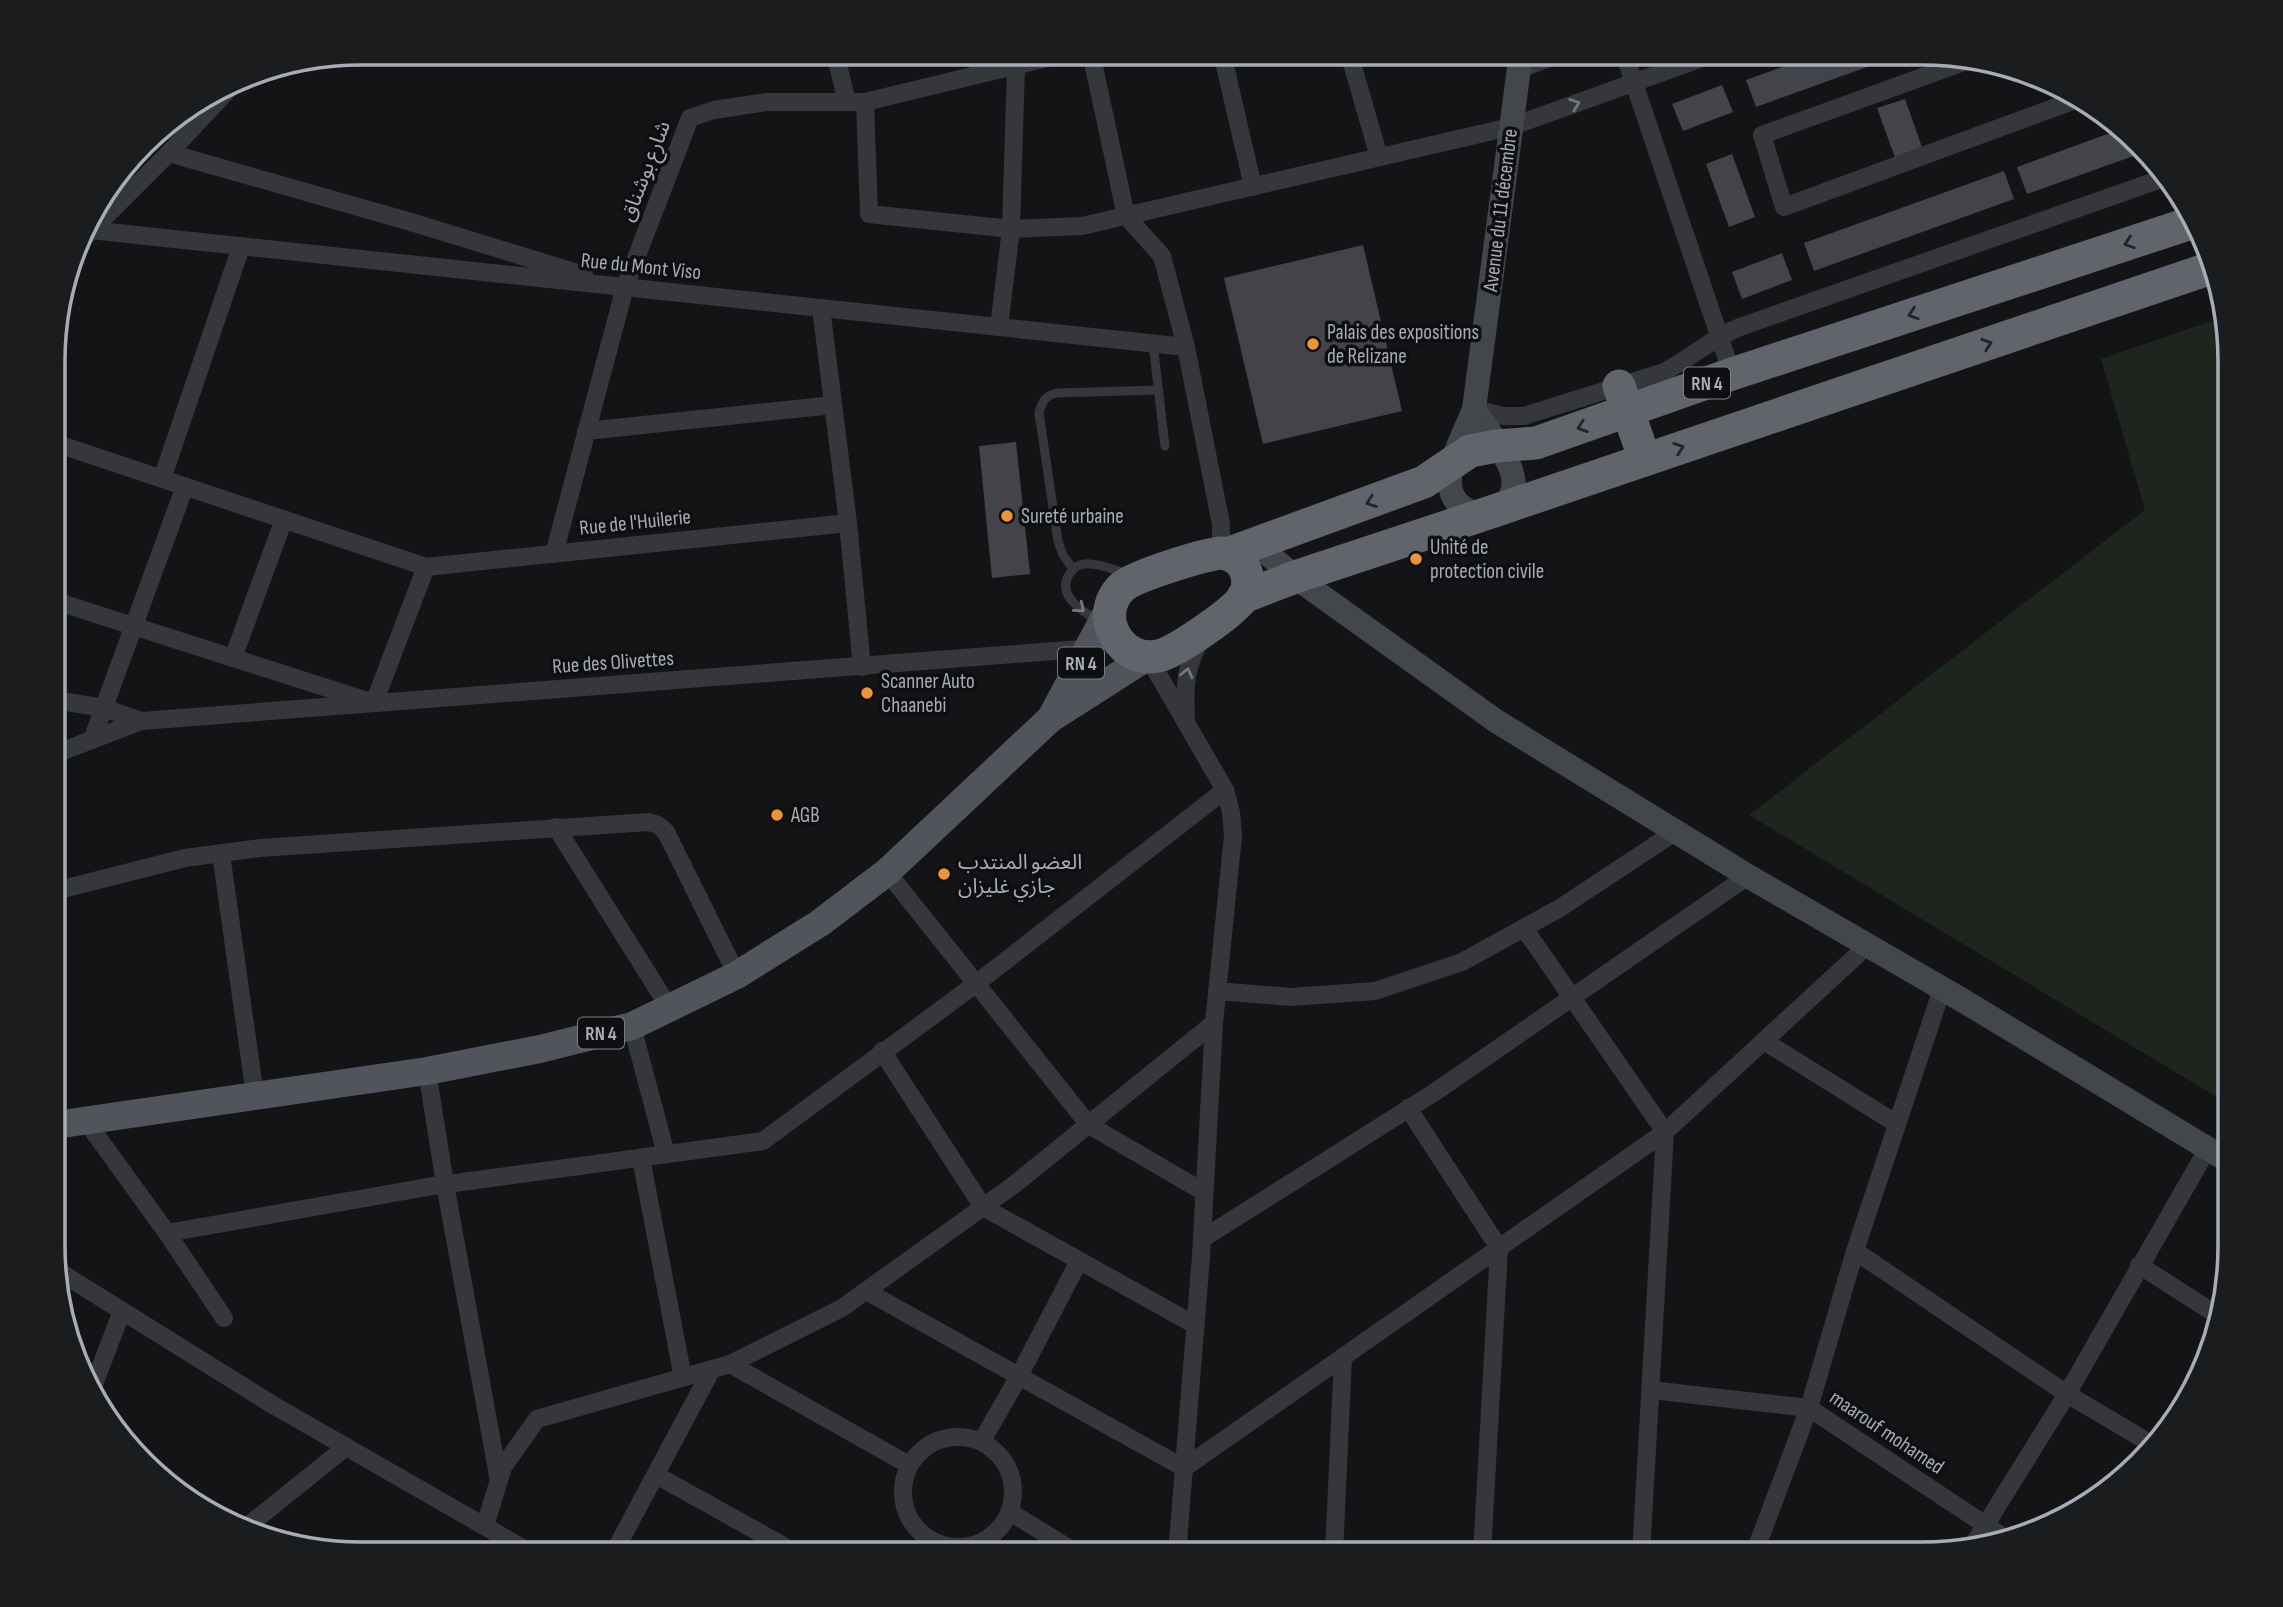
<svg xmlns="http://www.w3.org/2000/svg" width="2283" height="1607" viewBox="0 0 2283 1607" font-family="'Sofia Sans Condensed','Noto Sans Arabic',sans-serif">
  <rect width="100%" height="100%" fill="#141416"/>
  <polygon fill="#202023" points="199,103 84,224 157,129"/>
  <polygon fill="#1e251e" points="2223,317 2230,341 2230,1105 1749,815 2145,510 2101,359"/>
  <g fill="#434449">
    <polygon points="1821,53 1906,53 1756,107 1746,80"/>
    <polygon points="1722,85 1733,112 1683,131 1672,104"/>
    <polygon points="1905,99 1924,153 1897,163 1877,108"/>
    <polygon points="2121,129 2142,153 2027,194 2017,167"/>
    <polygon points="1732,154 1755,217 1729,227 1706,164"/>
    <polygon points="2004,171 2014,199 1814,271 1804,243"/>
    <polygon points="1363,245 1402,411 1263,444 1224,278"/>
    <polygon points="1782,253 1792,280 1742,299 1732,272"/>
    <polygon points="1016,442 1030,574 992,578 979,446"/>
  </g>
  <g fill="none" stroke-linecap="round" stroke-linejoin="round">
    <g stroke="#35373b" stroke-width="9">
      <polyline points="1153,344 1165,446"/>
      <path d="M 1073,569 L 1063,555 L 1058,541 L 1039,413 C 1042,402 1045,396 1056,393 L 1159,390"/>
      <path d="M 1097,621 C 1082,610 1055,595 1070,573 C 1075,566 1082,563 1090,564 C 1102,564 1116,571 1128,574"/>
    </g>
    <g stroke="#35373b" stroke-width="18">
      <polyline points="835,53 847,102"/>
      <polyline points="975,53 980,74"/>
      <polyline points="1091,53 1126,216 1162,256 1186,347 1221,524 1221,553"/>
      <polyline points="1222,53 1253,187"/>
      <polyline points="1349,53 1379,157"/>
      <polyline points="1624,53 1732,374"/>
      <polyline points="1972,59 1762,135 1784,207 2078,99"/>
      <polyline points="1519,69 1564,53"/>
      <polyline points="865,102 869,214 1011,229 1082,226 1510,127 1716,53"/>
      <polyline points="169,153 411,222 584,275"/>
      <polyline points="90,230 1186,347"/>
      <polyline points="78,244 169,153 238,79"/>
      <polyline points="821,308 848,523 862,667"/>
      <polyline points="999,327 1011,229 1016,65"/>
      <path d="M 1474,409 L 1503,416 L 1524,416 L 1664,372 C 1691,358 1712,338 1740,327 L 2164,178"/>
      <polyline points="586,431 833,405"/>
      <polyline points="55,443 426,567 374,703 55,601"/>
      <polyline points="162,479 241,247"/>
      <polyline points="554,554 625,287 690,118 714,110 767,102 865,102 1068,53"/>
      <polyline points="426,567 848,523"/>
      <polyline points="1148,657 1225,790 1231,812 1233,836 1214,1023 1201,1256 1177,1554"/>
      <polyline points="233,658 284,519"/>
      <polyline points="55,700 104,708 141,721"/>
      <path d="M 1186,716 C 1184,682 1186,670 1200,639"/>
      <polyline points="92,740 185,486"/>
      <polyline points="55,754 141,721 1093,648"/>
      <polyline points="556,827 670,1009"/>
      <polyline points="221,854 255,1095"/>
      <polyline points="887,872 1089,1125 1204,1192"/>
      <polyline points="55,891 185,858 260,848 649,822 658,825 666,832 737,975"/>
      <polyline points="1524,928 1665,1132 1641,1554"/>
      <polyline points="1217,991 1291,997 1375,991 1462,962 1560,908 1675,832"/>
      <polyline points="632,1026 666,1154"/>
      <polyline points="1764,1041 1897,1124"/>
      <polyline points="882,1051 983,1207 1195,1325"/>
      <polyline points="427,1071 445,1184 499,1481"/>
      <polyline points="1408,1108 1499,1248 1482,1554"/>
      <polyline points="86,1121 167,1233 224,1318"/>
      <polyline points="641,1158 683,1378"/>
      <polyline points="167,1233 433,1186 763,1141 977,983 1225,790"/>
      <polyline points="1202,1239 1435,1092 1748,876"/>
      <polyline points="1855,1251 2067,1394 2153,1445"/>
      <polyline points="2139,1265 2220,1317"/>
      <polyline points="55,1269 273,1405 533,1554"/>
      <polyline points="866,1291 1184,1468 1665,1132 1867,946"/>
      <polyline points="730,1364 909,1465"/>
      <polyline points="1651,1390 1809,1408 2002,1536"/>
      <polyline points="91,1392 122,1311"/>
      <circle cx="958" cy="1492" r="55"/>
      <polyline points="982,1441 1019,1376 1079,1261"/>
      <polyline points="656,1475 798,1554"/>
      <polyline points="1010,1512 1078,1554"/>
      <polyline points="485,1526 503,1467 537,1419 730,1364 842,1308 1015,1184 1214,1023"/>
      <polyline points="244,1529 346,1447"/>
      <polyline points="1975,1542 2067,1394 2208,1148"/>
      <polyline points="613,1554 712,1369"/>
      <polyline points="1334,1554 1343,1357"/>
      <polyline points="1754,1554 1809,1408 1855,1251 1942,989"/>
    </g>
    <g stroke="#43464b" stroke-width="24">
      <path d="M 1474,409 C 1486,428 1518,466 1513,488 C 1512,495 1507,502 1503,508"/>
      <path d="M 1483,515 C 1423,503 1460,445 1474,409 L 1521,53"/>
      <polyline points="1256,544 1295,577 1496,721 1748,876 1962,1000 2230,1162"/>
    </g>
    <g stroke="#51545a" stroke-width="28">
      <polyline points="1052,716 1110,607"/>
      <polyline points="55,1125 427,1071 540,1049 632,1026 737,975 820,923 887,872 1050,719 1147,657"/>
    </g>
    <g stroke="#61656b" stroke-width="33">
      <polyline points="1619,386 1645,460"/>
      <path d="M 1221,553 C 1231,554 1238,558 1243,566 C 1249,575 1249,587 1244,596 C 1235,612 1179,649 1162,655 C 1123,667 1092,618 1121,588 C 1133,576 1203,555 1221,553 Z"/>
      <polyline points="1227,554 1424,482 1470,451 1497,446 1536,443 1732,374 2194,222"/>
      <polyline points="1243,597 1295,577 1503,508 2208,269"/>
    </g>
  </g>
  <defs><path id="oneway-chevron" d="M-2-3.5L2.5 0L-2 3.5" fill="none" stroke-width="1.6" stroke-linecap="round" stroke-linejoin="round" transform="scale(1.75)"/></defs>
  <g stroke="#73787f">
    <use href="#oneway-chevron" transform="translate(1575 104) rotate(-20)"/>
    <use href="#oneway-chevron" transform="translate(1080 608) rotate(40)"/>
    <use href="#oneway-chevron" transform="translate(1187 673) rotate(-77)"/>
  </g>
  <g stroke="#242428">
    <use href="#oneway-chevron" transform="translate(2129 243) rotate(162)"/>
    <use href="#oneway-chevron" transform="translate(1913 314) rotate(162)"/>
    <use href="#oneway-chevron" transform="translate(1987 344) rotate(-19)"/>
    <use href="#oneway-chevron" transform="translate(1582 427) rotate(161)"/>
    <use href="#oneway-chevron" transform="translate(1679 448) rotate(-19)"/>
    <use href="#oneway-chevron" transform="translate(1371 502) rotate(160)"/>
  </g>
  <g fill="#ef9432" stroke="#0f0f11" stroke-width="2.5">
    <circle cx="1313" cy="344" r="7"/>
    <circle cx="1007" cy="516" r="7"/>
    <circle cx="1416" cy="559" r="7"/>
    <circle cx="867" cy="693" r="7"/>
    <circle cx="777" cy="815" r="7"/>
    <circle cx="944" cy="874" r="7"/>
  </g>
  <g text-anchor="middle" stroke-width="7" stroke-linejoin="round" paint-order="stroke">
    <g fill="#0f0f11" stroke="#797e84" stroke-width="2">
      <rect x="1684" y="367.5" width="46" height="31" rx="5"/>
      <rect x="1058" y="647.5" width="46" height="31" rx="5"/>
      <rect x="578" y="1017.5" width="46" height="31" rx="5"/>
    </g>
    <g font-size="19" font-weight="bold" fill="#a6adb6">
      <text x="1707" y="390">RN 4</text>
      <text x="1081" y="670">RN 4</text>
      <text x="601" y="1040">RN 4</text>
    </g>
    <g font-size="21" fill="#a6adb6" stroke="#0f0f11">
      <text transform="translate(645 171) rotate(-69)" y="7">شارع بوشناق</text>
      <text transform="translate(1500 210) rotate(-83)" y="7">Avenue du 11 décembre</text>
      <text transform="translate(641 266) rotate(6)" y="7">Rue du Mont Viso</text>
      <text transform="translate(635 522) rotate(-6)" y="7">Rue de l'Huilerie</text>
      <text transform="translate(613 662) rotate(-4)" y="7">Rue des Olivettes</text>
      <text transform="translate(1887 1432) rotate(34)" y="7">maarouf mohamed</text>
    </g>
    <g font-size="21" fill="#a6adb6" stroke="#0f0f11" text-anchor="start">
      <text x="1327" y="339">Palais des expositions<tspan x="1327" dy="24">de Relizane</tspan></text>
      <text x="1021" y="523">Sureté urbaine</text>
      <text x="1430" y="554">Unité de<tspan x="1430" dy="24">protection civile</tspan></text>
      <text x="881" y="688">Scanner Auto<tspan x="881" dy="24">Chaanebi</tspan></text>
      <text x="791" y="822">AGB</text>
      <text x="958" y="869">العضو المنتدب<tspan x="958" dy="24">جازي غليزان</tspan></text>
    </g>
  </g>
  <path d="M0 0H2283V1607H0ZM361 65H1922A296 296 0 0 1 2218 361V1246A296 296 0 0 1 1922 1542H361A296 296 0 0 1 65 1246V361A296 296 0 0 1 361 65Z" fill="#1b1c1e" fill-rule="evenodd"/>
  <path fill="none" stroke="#a6adb6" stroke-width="3.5" d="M361 65H1922A296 296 0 0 1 2218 361V1246A296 296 0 0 1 1922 1542H361A296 296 0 0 1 65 1246V361A296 296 0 0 1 361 65Z"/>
</svg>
